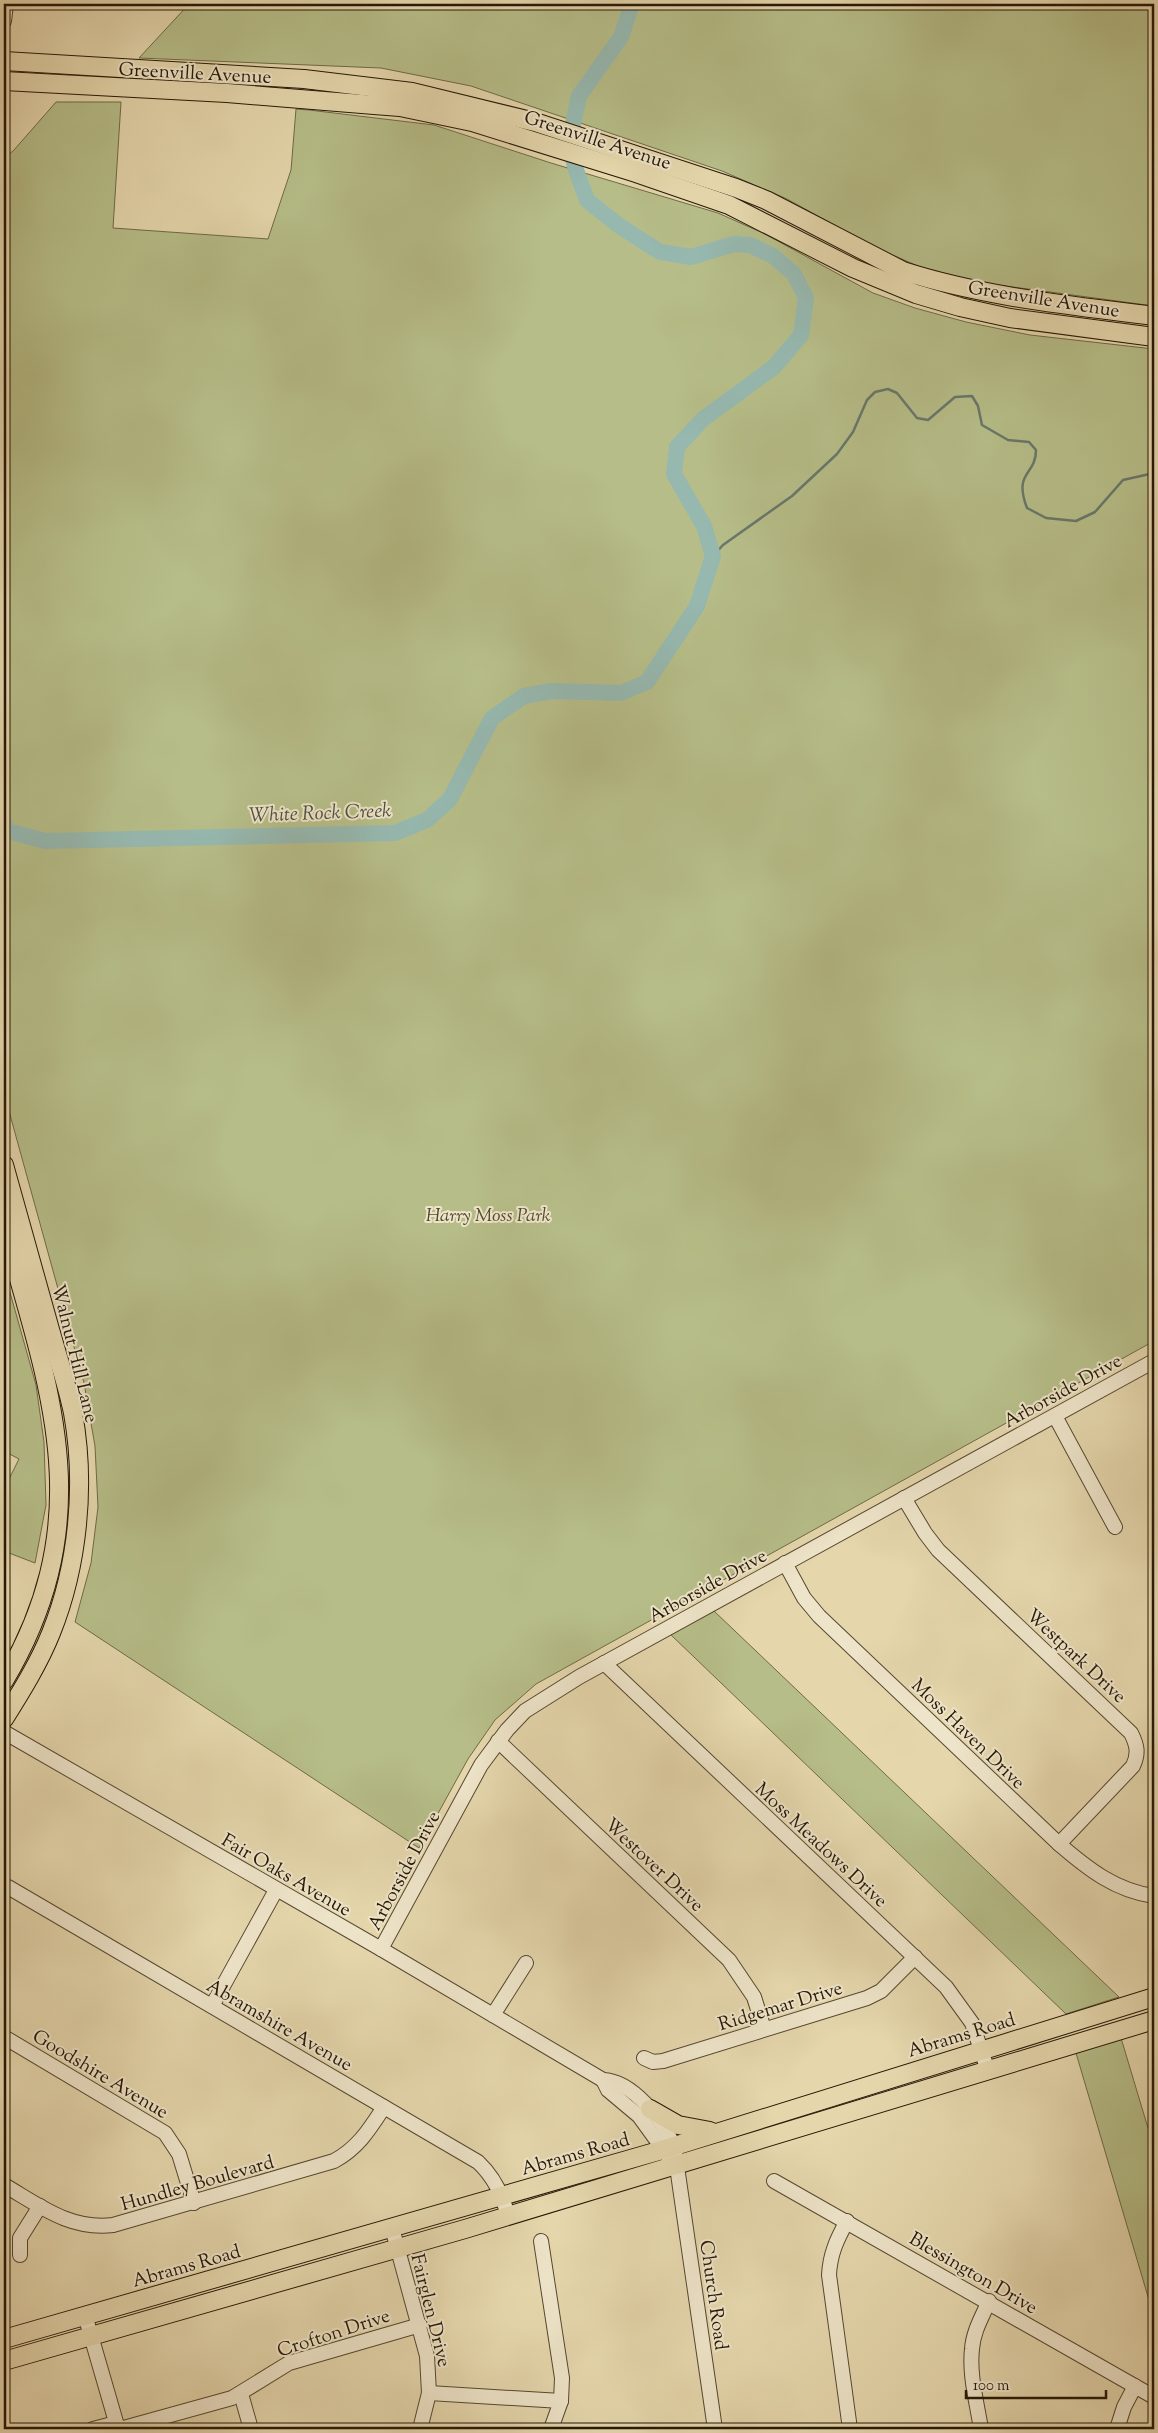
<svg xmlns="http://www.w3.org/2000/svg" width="1158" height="2433" viewBox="0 0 1158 2433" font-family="'Sorts Mill Goudy',serif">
  <rect width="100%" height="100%" fill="#e5d6ac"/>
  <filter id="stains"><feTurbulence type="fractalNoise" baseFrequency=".004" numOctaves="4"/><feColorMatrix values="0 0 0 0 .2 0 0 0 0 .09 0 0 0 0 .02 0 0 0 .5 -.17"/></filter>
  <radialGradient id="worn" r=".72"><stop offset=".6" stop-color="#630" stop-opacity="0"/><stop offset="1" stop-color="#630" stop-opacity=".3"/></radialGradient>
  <g fill="#b6bd88" stroke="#6e6a47">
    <polygon points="189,4 1154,4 1154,306 968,281 932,272 876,248 787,199 722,171 471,86 381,68 139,58"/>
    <polygon points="56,102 121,102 113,228 268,239 291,170 296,109 309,110 434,125 551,163 718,213 765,234 873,293 915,308 966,322 1030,335 1154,349 1154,1341 536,1684 495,1720 468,1759 419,1848 75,1622 91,1563 98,1507 95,1446 84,1383 4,1093 4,159 14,150"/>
    <polygon points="4,1271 36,1385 44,1442 46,1505 35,1563 4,1551 4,1489 19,1459 4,1451"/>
    <polygon points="714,1611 1119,1997 1066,2014 670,1634"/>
    <polygon points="1121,2038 1154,2148 1154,2317 1076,2053"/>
  </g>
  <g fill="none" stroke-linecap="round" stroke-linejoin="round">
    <path stroke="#69786b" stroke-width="2.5" d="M 713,556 L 723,545 L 792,496 L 837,454 L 853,432 L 867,400 L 875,392 L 888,389 L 897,393 L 917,418 L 928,420 L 955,397 L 972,396 L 978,406 L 982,425 L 1008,440 L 1029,442 L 1036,450 C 1036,476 1013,471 1027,508 L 1046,518 L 1076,521 L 1095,512 L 1123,480 L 1154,473"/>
    <polyline stroke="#96b8af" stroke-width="16" points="4,825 8,831 45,841 395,833 427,820 450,799 492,718 524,696 552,691 621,693 647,682 697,606 713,556 704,526 674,474 677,447 703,419 774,367 801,335 806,298 794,274 773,256 750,245 734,244 691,257 660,252 618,225 587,200 576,170 569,143 579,96 621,37 632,4"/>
    <defs>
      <g id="minor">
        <polyline points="4,21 6,4"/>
        <polyline points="1055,1416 1115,1527"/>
        <path d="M 904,1498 L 925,1533 L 938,1550 L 1131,1733 C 1137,1745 1139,1753 1133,1766 L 1059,1844"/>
        <path d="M 785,1563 L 804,1598 L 819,1616 L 1059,1844 C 1088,1869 1116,1891 1154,1896"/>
        <polyline points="604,1663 946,1987 972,2023 988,2071"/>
        <path d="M 4,1732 L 381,1949 L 603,2080 C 633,2081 662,2120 674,2146 L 715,2429"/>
        <polyline points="498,1741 729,1960 754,1997 764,2029"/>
        <path d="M 4,1887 L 8,1887 L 478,2162 C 494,2177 503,2195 508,2217"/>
        <polyline points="381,1949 481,1765 507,1730 525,1711 579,1677 1154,1361"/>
        <polyline points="212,2006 276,1890"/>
        <polyline points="493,2015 526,1963"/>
        <polyline points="4,2037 165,2133 179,2154 194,2203"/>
        <polyline points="644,2058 653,2062 663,2061 867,1998 881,1991 915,1957"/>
        <polyline points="603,2080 608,2090 639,2116 668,2156"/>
        <polyline points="774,2181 1154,2397"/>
        <path d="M 4,2185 C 40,2206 70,2230 113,2225 L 334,2161 C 358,2148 369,2130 384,2107"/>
        <path d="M 847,2221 C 837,2239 830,2254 829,2275 L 850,2429"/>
        <polyline points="392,2228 427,2356 429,2393 420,2429"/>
        <polyline points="541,2241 562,2378 561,2401 551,2429"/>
        <polyline points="20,2255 20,2238 40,2206"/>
        <polyline points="85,2315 118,2429"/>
        <polyline points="429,2393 561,2401"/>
        <polyline points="241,2394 251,2429"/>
        <polyline points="93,2429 116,2423"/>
        <polyline points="120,2429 232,2398 289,2363 420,2325"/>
        <path d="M 981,2429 C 977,2403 969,2375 972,2349 C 973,2332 982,2317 989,2301"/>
        <polyline points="1117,2429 1124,2407 1135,2386"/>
      </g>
      <g id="major">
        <path d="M 4,61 L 304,79 L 412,92 L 535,122 L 736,188 L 766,200 L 903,271 C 984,297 1070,305 1154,316"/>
        <polyline points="4,81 227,93 374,105 400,107 472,122 636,173 729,205 853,268 916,294 960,307 1010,318 1154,337"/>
        <path d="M 4,1165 C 19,1219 34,1272 49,1326 C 57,1355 67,1384 73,1413 C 86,1485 78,1566 51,1633 C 39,1663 21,1692 4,1719"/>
        <path d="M 4,1227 C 51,1393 100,1519 4,1681"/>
        <polyline points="650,2109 678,2125 710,2131"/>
        <polyline points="4,2339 662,2150 1154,1997"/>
        <polyline points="4,2361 465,2229 1154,2020"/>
      </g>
    </defs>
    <use href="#minor" stroke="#554830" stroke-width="16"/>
    <use href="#major" stroke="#251806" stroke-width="20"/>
    <use href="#minor" stroke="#eee4c9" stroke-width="14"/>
    <use href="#major" stroke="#e5d6ac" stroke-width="18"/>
  </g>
  <g text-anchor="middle" stroke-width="4" stroke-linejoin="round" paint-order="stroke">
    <g font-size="19" fill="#251806" stroke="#eee4c9">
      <text transform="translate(195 72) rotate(3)" y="7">Greenville Avenue</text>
      <text transform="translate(598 139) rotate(18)" y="7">Greenville Avenue</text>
      <text transform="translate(1044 298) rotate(9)" y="7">Greenville Avenue</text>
      <text transform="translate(76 1353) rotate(76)" y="7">Walnut Hill Lane</text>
      <text transform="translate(1062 1390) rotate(-29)" y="7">Arborside Drive</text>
      <text transform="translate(707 1585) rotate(-29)" y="7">Arborside Drive</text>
      <text transform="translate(1077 1655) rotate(43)" y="7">Westpark Drive</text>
      <text transform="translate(969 1733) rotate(44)" y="7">Moss Haven Drive</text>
      <text transform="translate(822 1844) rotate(43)" y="7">Moss Meadows Drive</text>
      <text transform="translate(655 1864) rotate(43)" y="7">Westover Drive</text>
      <text transform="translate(403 1870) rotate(-62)" y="7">Arborside Drive</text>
      <text transform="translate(287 1874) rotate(30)" y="7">Fair Oaks Avenue</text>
      <text transform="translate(780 2005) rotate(-17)" y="7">Ridgemar Drive</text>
      <text transform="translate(280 2024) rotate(30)" y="7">Abramshire Avenue</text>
      <text transform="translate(961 2034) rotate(-17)" y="7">Abrams Road</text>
      <text transform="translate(101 2073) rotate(31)" y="7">Goodshire Avenue</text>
      <text transform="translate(575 2153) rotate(-16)" y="7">Abrams Road</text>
      <text transform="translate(197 2182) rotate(-16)" y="7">Hundley Boulevard</text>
      <text transform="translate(186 2265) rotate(-16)" y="7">Abrams Road</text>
      <text transform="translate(974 2272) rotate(30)" y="7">Blessington Drive</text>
      <text transform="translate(715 2295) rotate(82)" y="7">Church Road</text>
      <text transform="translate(432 2310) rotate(76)" y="7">Fairglen Drive</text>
      <text transform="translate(333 2332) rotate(-18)" y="7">Crofton Drive</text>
    </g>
    <g font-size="19" font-style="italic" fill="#504a2d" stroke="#eee4c9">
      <text x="488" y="1221">Harry Moss Park</text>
    </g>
    <g font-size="20" font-style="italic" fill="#4d5041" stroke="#eee4c9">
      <text transform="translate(320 812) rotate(-2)" y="7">White Rock Creek</text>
    </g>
  </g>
  <rect width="1158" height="2433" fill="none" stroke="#e5d6ac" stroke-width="20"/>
  <rect x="5" y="5" width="1148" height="2423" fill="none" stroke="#251806" stroke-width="2.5"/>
  <rect x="10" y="10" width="1138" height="2413" fill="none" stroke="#251806"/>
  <path d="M966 2390v8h140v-8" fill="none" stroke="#251806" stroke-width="2.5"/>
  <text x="973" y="2390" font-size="15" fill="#251806" stroke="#eee4c9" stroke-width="4" paint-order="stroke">100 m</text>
  <rect width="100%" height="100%" filter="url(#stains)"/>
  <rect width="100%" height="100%" fill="url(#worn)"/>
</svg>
